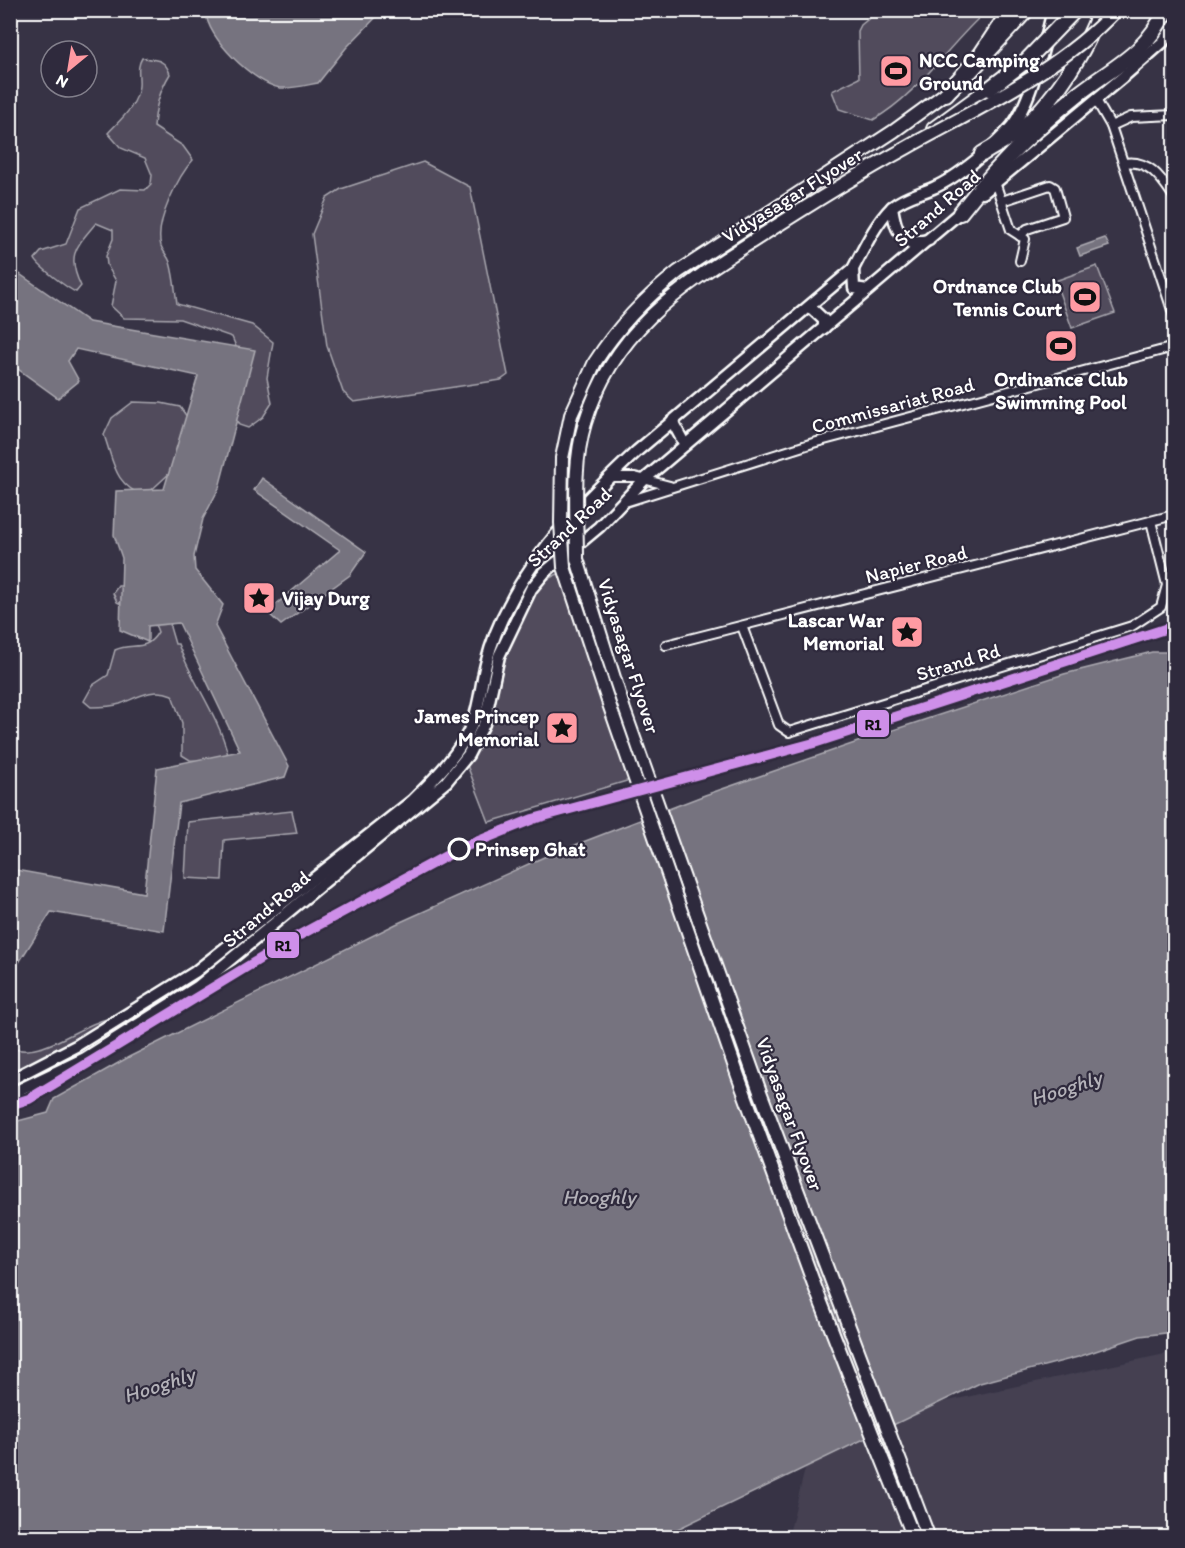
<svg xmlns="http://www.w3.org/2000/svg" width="1185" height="1548" viewBox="0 0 1185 1548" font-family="Itim,sans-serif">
  <rect width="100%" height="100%" fill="#373345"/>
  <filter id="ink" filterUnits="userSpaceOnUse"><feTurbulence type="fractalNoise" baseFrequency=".0167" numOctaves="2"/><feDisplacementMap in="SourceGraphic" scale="12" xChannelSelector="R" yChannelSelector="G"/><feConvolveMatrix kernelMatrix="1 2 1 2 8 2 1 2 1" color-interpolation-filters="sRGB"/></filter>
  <g filter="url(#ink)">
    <polygon fill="#444051" points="1174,1352 1174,1537 771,1538 790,1530 806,1465 920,1407"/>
    <g fill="#514c5c" stroke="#a8a6ae" stroke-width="1.5">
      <path d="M 878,11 L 974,11 L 979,18 C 943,52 917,95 873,120 L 839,109 L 832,91 L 859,78 L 858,31 L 861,25 Z"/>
      <path d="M 142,58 C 157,60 165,59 170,74 C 160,90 155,108 154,127 L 183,146 L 193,160 C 179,175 154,223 161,246 C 163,252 168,256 170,262 C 174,276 175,290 177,304 L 252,325 L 273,342 L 267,378 L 272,403 L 263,417 L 248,428 L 239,425 L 235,417 L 239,354 L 232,337 L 180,319 L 124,318 L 111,306 L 116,281 L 107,265 L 106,256 L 113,239 L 113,230 L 96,223 C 76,247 66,255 81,286 L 76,292 C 68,289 38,266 35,259 L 41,252 L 66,244 L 80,208 L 120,189 L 145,190 L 151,184 L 152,175 L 145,158 L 121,148 L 108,133 C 121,119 137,106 139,86 C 140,75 136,68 142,58 Z"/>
      <polygon points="423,162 470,187 508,375 501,380 354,402 343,392 327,346 312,234 327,198 341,189"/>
      <polygon points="1097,266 1115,313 1072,328 1055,281"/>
      <path d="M 133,402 L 161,403 L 180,407 L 190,421 L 173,470 L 145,496 C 114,485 114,463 104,435 L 112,418 Z"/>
      <path d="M 561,573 L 630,780 L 489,822 L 467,765 C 474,753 483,741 487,729 C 503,685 508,589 561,573 Z"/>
      <path d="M 118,586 L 163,586 L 172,619 L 170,627 L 175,644 L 178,644 C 192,682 219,716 228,755 L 220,762 L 190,760 L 182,755 L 182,723 L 172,695 C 153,687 138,697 120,704 C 111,707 100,707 91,707 L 84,701 L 93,685 L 108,675 L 115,650 C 132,641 145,654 158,632 C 153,614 133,609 117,602 L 113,593 Z"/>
      <polygon points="292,811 297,833 224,840 222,880 185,878 188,822"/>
      <path d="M 107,1019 L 113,1026 L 11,1079 L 11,1048 C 43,1059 77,1026 107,1019 Z"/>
    </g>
    <g fill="#76737f" stroke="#adabb2" stroke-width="1.5">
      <path d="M 206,11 L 206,10 L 382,11 L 346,48 L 318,83 C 307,85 291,89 280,88 C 255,84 205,37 206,11 Z"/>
      <polygon points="1105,238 1109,246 1080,256 1077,248"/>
      <polygon points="11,268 89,322 255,350 219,488 203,519 194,556 195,570 223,605 215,626 289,766 285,777 179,803 164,931 51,912 11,975 11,879 16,870 144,893 157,768 240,751 179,623 148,626 148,642 120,630 122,558 114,535 116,491 164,489 198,376 76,349 68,361 79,381 58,398 11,364"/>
      <polygon points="1053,336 1063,336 1068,355 1060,359"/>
      <polygon points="262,478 366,552 350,575 281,625 267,612 340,550 254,490"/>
      <polygon points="1152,652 1174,652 1174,1332 1140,1336 1078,1357 980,1383 661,1537 11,1537 10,1123 48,1113 54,1099 129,1057 396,924 544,857 705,795 875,736 1064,674"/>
    </g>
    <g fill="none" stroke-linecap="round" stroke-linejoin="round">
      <defs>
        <g id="minor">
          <polyline points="1096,100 1111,126 1174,316"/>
          <polyline points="1111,126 1131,117 1174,115"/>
          <path d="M 1124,163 C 1149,159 1161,178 1174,197"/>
          <polyline points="995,182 1011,230 1025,239 1020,261"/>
          <polyline points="1002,201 1050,185 1055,188 1063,217 1027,229 1020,236"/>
          <polyline points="610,477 635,477 670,486"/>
          <polyline points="625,502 813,443 1174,347"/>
          <polyline points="742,626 779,725 789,732 1132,626 1161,607 1167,585 1151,521"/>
          <polyline points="666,645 1174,515"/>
        </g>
        <g id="secondary">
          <polyline points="983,193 1124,76 1163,42 1174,26"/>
          <path d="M 892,207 C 895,224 896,233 911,243 L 929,240"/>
          <polyline points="853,269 854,288 868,290"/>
          <polyline points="810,307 824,320 824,328"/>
          <polyline points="672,421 685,445"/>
          <path d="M 10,1080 L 76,1046 L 195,972 L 412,801 C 436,777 460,754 473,722 C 480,704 481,683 486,664 C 491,644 499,623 509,605 C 538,546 590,495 637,451 L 853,269 C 864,248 875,224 892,207 C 904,197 919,194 933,188 C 957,178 995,146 1012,126 C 1031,102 1045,42 1053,10"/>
          <polyline points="10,1094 85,1058 197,987 446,782 468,755 484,724 499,656 531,589 545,572 599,527 645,479 964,209"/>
        </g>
        <g id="trunk">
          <polyline points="971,72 1028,10"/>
          <path d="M 595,362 C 618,326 645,298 678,272 L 894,131 L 953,88"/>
          <polyline points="577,559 624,710 759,1089 929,1538"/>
          <polyline points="873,1436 914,1538"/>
        </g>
        <g id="motorway">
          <polyline points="946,94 981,54 1010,10"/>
          <polyline points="934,129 989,89"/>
          <path d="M 982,154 C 993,147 1007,140 1017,132 C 1051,106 1087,50 1100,10"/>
          <path d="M 960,213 C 994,169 1034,129 1077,95 C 1114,66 1145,55 1166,10"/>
        </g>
      </defs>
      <use href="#minor" stroke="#fff" stroke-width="12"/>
      <use href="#secondary" stroke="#fff" stroke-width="15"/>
      <use href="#trunk" stroke="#fff" stroke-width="16"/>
      <use href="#motorway" stroke="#fff" stroke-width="18"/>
      <use href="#minor" stroke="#2f2a3d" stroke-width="8"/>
      <use href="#secondary" stroke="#2f2a3d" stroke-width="10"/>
      <use href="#trunk" stroke="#2f2a3d" stroke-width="12"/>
      <use href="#motorway" stroke="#2f2a3d" stroke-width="14"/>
      <defs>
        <g id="trunk-bridge">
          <polyline points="595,362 571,415 562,458 561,523 564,567 609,704 738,1076 815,1287 873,1436"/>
          <path d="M 577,559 C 577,514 572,466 585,423 C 612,333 677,289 753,241 C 804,208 855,176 908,147 C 980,107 1059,71 1116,10"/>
        </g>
        <polyline id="motorway-bridge" points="989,89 1027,60 1075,10"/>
      </defs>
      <use href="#trunk-bridge" stroke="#fff" stroke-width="16" stroke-linecap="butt"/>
      <use href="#motorway-bridge" stroke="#fff" stroke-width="18" stroke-linecap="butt"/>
      <use href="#trunk-bridge" stroke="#2f2a3d" stroke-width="12"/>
      <use href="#motorway-bridge" stroke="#2f2a3d" stroke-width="14"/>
      <defs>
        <polyline id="rail-1" points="10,1105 29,1099 296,937 459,849 533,819 814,743 1174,626"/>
      </defs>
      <use href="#rail-1" stroke="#2f2a3d" stroke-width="15"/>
      <use href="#rail-1" stroke="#ce8fe9" stroke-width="10"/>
    </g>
  </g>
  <defs>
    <symbol id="stadium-square" viewBox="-11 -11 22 22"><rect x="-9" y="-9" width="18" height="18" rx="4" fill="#ff9aa2" stroke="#2f2a3d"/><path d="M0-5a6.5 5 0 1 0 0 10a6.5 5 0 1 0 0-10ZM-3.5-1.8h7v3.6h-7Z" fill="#111"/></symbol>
    <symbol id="sight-square" viewBox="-11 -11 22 22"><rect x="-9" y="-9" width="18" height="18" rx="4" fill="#ff9aa2" stroke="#2f2a3d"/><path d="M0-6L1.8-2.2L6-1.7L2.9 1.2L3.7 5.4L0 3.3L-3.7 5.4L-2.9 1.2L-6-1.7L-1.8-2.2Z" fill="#111"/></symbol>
  </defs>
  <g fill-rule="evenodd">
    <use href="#stadium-square" x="877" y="52" width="38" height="38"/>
    <use href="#stadium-square" x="1066" y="278" width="38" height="38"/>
    <use href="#stadium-square" x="1042" y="327" width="38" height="38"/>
    <use href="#sight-square" x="240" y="579" width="38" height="38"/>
    <use href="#sight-square" x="888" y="613" width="38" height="38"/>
    <use href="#sight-square" x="543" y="709" width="38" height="38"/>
  </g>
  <circle fill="#2f2a3d" stroke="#fff" stroke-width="3" cx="459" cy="849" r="10"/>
  <g text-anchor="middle" stroke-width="4.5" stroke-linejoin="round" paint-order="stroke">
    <g font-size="20" font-weight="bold" fill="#fff" stroke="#2f2a3d" text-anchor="end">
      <text x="919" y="67" text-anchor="start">NCC Camping<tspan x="919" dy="23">Ground</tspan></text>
      <text x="1062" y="293">Ordnance Club<tspan x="1062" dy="23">Tennis Court</tspan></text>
      <text x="1061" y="386" text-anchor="middle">Ordinance Club<tspan x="1061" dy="23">Swimming Pool</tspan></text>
      <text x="282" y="605" text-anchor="start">Vijay Durg</text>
      <text x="884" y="627">Lascar War<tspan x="884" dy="23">Memorial</tspan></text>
      <text x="539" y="723">James Princep<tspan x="539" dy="23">Memorial</tspan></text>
    </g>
    <g font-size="20" fill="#fff" stroke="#2f2a3d">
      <text transform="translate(792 195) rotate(-32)" y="7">Vidyasagar Flyover</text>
      <text transform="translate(937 208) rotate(-41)" y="7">Strand Road</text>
      <text transform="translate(893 405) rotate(-15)" y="7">Commissariat Road</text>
      <text transform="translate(569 527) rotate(-43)" y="7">Strand Road</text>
      <text transform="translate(916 564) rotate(-14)" y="7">Napier Road</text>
      <text transform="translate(629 656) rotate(72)" y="7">Vidyasagar Flyover</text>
      <text transform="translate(958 662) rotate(-17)" y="7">Strand Rd</text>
      <text transform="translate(266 909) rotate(-40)" y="7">Strand Road</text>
      <text transform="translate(790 1114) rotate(70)" y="7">Vidyasagar Flyover</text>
    </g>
    <g font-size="20" font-weight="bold" fill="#fff" stroke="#2f2a3d" text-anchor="start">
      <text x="475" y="856">Prinsep Ghat</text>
    </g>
    <g font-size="21" font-style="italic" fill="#b4b2b9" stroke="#2f2a3d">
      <text transform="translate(1066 1088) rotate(-18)" y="7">Hooghly</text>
      <text x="599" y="1204">Hooghly</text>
      <text transform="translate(159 1385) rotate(-18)" y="7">Hooghly</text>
    </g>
  </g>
  <g stroke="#2f2a3d" stroke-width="2">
    <rect x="856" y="709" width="34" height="29" rx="6" fill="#ce8fe9"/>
    <rect x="266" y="931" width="34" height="28" rx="6" fill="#ce8fe9"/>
  </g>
  <g font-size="16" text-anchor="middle" font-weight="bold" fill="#111">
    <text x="873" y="730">R1</text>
    <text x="283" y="951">R1</text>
  </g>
  <rect width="1185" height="1548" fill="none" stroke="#2f2a3d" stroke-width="36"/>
  <rect x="18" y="18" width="1149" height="1512" fill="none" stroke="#fff" stroke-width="2" filter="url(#ink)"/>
  <g transform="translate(69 69) rotate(210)"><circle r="28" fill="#2f2a3d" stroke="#827f8b" stroke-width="1.5"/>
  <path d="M0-4.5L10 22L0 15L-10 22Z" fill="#ff9aa2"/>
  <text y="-9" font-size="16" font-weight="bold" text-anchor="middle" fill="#ffffff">N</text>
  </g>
</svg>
